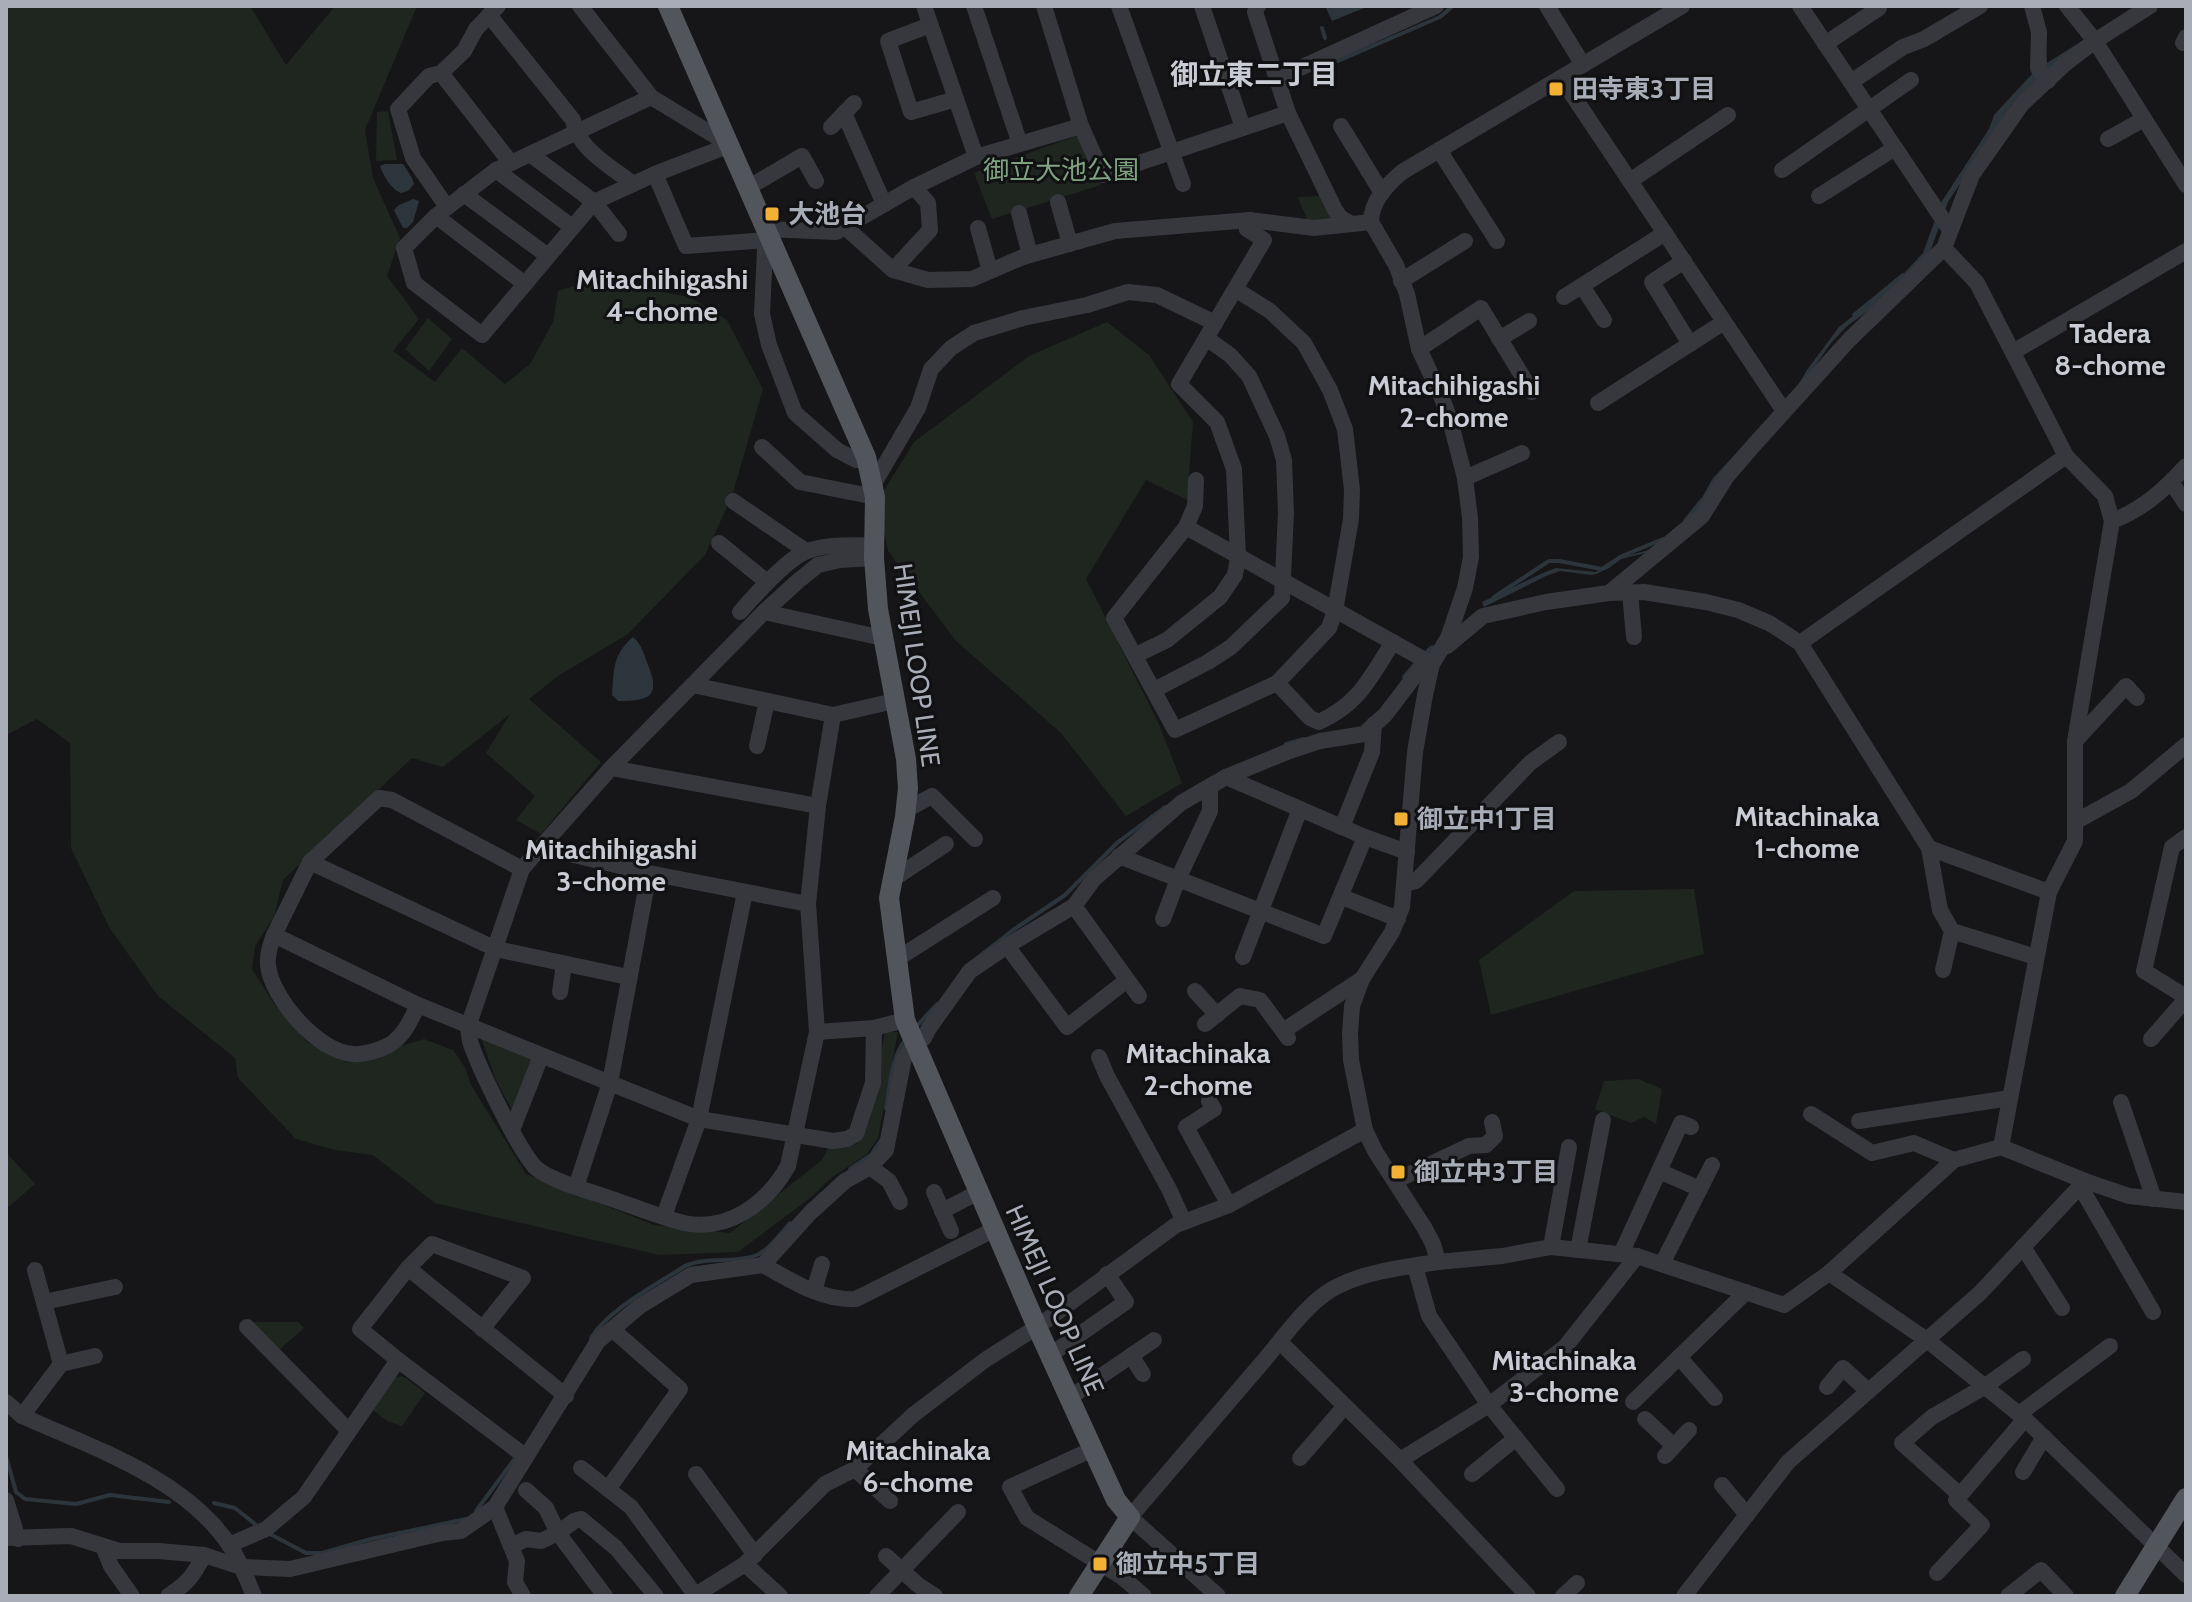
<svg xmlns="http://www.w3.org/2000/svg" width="2192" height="1602" viewBox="0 0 2192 1602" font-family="Cabin,'Noto Sans JP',sans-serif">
  <rect width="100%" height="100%" fill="#161618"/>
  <g fill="#1e261f">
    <polygon points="6,6 250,6 286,65 335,6 417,6 365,130 373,178 400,238 387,276 419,319 393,351 435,382 462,348 505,384 530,364 553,322 558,291 593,280 690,297 727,320 763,389 732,496 705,555 628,634 558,676 529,699 601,762 541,834 516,820 535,796 486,753 510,714 443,767 412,758 283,880 274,917 255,946 252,969 275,1005 307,1042 347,1062 424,1039 453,1050 465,1067 471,1085 526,1174 654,1225 730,1233 822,1160 828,1148 857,1144 869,1118 885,1032 898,1032 878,1138 867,1154 831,1178 809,1199 738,1252 659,1255 435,1203 373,1155 335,1150 296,1139 238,1078 235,1058 158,996 109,927 71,848 70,743 37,719 6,735"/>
    <polygon points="388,111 397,160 376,161 377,112"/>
    <polygon points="1076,136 1085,143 1101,185 992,219 974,173"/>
    <polygon points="1321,196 1332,222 1308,222 1298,197"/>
    <polygon points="428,318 452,339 429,371 405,349"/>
    <polygon points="1107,322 1149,355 1193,422 1187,500 1146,480 1086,579 1158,722 1182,783 1126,816 1061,733 956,641 888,551 878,500 914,442 1029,356"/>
    <polygon points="1694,889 1704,954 1491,1015 1479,960 1574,891"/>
    <polygon points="481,1038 533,1058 512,1110 496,1080"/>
    <polygon points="1638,1079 1662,1089 1656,1124 1644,1117 1631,1123 1595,1109 1604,1081"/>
    <polygon points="6,1152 35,1184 6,1209"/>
    <polygon points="251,1322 298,1322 304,1328 279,1350"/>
    <polygon points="401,1376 406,1378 425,1393 402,1426 387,1421 371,1408 391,1379"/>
  </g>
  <g fill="#2c353c">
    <polygon points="1325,6 1369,6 1332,21"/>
    <polygon points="2035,6 2038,6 2044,26 2047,63 2137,6 2142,6 2054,64 2004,112 1996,129 1948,202 1930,252 1902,282 1879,303 1847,326 1831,343 1796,393 1715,483 1701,508 1681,531 1653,551 1621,559 1609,568 1596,574 1591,575 1560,571 1546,576 1484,607 1482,602 1543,573 1556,568 1595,572 1608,566 1618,558 1653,549 1680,530 1695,510 1713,478 1794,392 1807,370 1839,327 1894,284 1923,253 1942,201 1989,129 1994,115 2032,74 2043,66 2042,32"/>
    <path d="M 385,164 L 403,164 L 412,178 L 414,184 L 408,191 L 401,193 C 391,189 384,177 380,166 Z"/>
    <polygon points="413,199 419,201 413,222 407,228 403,228 394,210 399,205"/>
    <path d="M 633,637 C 642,645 644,654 648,665 C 662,698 647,701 618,701 L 612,695 C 614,671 612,655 633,637 Z"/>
  </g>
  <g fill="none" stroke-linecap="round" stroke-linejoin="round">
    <g stroke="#2c353c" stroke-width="4">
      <polyline points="1322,28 1325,38"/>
      <polyline points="1338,61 1440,17 1453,6"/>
      <polyline points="1998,123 2010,108"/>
      <polyline points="1854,315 1903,275"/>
      <polyline points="1685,521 1702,500"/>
      <polyline points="1494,597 1549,561 1559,561 1602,569 1622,556 1663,539"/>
      <polyline points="1425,654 1432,647"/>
      <polyline points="1404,677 1416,663"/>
      <polyline points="1286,744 1304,739"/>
      <polyline points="967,966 1013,930 1065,895 1117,843 1165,807"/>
      <polyline points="916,1027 937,1004"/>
      <path d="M 886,1108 C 890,1085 891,1059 905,1040"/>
      <polyline points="850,1169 871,1155 881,1140"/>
      <path d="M 591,1338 C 609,1309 656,1285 685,1266 C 707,1256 734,1264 757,1255 C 769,1250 781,1233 790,1223"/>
      <polyline points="6,1456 16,1492 25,1499 76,1504 110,1495 169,1502"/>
      <polyline points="214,1503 235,1508 260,1528"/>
      <polyline points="476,1511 516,1457"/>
      <polyline points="268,1533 306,1553 322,1553 371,1539 466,1519"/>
    </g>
    <g stroke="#37383d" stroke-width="16">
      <polyline points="580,6 651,97"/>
      <polyline points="924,6 976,157"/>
      <polyline points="974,6 1020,144"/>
      <polyline points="1044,6 1081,126"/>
      <polyline points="1119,6 1183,184"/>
      <polyline points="1202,6 1243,128"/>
      <polyline points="1258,6 1255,12 1288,113 1335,210 1340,217 1350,223"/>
      <polyline points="1547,6 1583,65"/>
      <polyline points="1800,6 1950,230"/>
      <polyline points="2032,6 2039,32 2038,68 2048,81"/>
      <polyline points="2067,6 2095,41 2186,185"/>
      <path d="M 489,15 L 573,120 C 578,150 611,166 633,184"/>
      <polyline points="930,25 888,41 911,112 956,99"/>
      <polyline points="2183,43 2186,37"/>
      <polyline points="1825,44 1879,8"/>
      <polyline points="441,73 511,163"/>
      <polyline points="1561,78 1784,411"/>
      <polyline points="1276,79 1436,6"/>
      <polyline points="1851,82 1903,47 1924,39 1980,6"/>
      <polygon points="651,97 730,145 655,174 594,202 482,335 414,283 404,248 436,216 496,170"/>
      <polyline points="844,113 884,204"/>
      <polyline points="1341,126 1382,193"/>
      <polyline points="831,127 854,103"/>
      <polyline points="2108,139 2144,119"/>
      <polyline points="1439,150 1497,241"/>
      <polyline points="530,154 594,202 619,234"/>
      <polyline points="496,170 572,227"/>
      <polyline points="1782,170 1911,80"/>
      <polyline points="655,174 686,246 766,240"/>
      <polyline points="1630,181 1728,115"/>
      <polyline points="749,187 802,156 816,181"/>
      <polyline points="464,194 548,256"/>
      <polyline points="1819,196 1895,148"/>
      <polyline points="1058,202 1070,244"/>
      <polyline points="447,207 413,158 398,109 429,76 441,73 464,51 476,29 498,6"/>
      <polyline points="1019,213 1030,255"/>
      <polyline points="436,216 525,284"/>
      <polyline points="845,227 893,270 928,280 972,279 1023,257 1115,231 1250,220 1314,228 1371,222"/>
      <polyline points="978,228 990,271"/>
      <polyline points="1944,248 1977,283 2066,456 2105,496 2112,521 2075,741 2075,841 2049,892 2001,1147"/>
      <polyline points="1684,261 1652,282 1690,344"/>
      <polyline points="893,270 930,230 928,203 914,187"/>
      <polyline points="1401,281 1465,241"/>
      <polyline points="1582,286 1604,320"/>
      <polyline points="1564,297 1665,233"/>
      <polyline points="1499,339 1529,321"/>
      <polyline points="1419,349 1481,308 1532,392"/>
      <polyline points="2013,352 2186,251"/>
      <polyline points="1598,403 1724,322"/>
      <polyline points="762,447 800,482 875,497"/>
      <polyline points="866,457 856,460 837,450 795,413 769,345 762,314 766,229 836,232 914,187 976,157 1081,126 1103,175 1288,113"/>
      <polyline points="1465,478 1522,453"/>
      <polyline points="1196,480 1195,506 1186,527 1114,618 1175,730 1277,683 1329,628 1335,611 1351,519 1352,490 1345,429 1330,390 1304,343 1270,311 1235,289"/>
      <polyline points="2171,482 2186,504"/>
      <polyline points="873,485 918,408 931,369 951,348 974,333 1023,318 1087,305 1128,292 1157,295 1215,323"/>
      <polyline points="733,501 806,551"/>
      <path d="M 2112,521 C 2142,510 2164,490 2186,466"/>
      <polyline points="1186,527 1432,664"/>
      <polyline points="719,543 767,582"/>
      <path d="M 874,558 L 840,560 L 818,565 L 798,581 L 764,612 L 611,768 L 541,847 L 522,869 L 468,1027 C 469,1033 469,1039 471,1044 C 479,1068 520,1153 536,1168 C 551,1181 589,1191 609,1198 C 633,1206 659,1217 684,1223 C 729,1232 767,1203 788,1166 L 817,1032 L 808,904 L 818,806 L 833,715 L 894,701"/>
      <polyline points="1630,592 1634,637"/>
      <polyline points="1609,593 1702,516 1727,476 1753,446 1849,340 1944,248 1972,175 2022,104 2065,64 2095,41 2150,6"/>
      <path d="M 740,612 C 755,595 785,561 805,552 C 826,543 853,546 874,545"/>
      <polyline points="764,612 883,638"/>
      <polyline points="1800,643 2066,456"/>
      <polyline points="1447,646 1483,616 1546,602 1609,593 1644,592 1706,602 1738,610 1769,623 1800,643 1929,848 2049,892"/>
      <polyline points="1136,655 1167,640 1220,597 1235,575 1238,557 1234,469 1217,422 1179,384 1264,240 1247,229 1250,220"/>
      <path d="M 1277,683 L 1310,718 L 1319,722 C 1359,704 1370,678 1393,642"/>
      <polyline points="693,685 833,715"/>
      <polyline points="1154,690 1208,662 1231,647 1282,598 1286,513 1284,460 1277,436 1249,376 1230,355 1206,338"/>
      <polyline points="2076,740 2126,686 2137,698"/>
      <polyline points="757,746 767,701"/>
      <polyline points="611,768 818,806"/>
      <polyline points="906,810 932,796 975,839"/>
      <polyline points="2075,822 2131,791 2186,745"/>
      <polyline points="1342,827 1372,752 1374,724"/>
      <polyline points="1365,837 1407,852"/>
      <polyline points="2186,837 2172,847 2144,971 2186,997"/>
      <polyline points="541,847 649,873 808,904"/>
      <polyline points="1929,848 1940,910 1952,931 1943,970"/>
      <polyline points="1119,856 1324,936 1365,837 1226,777"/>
      <polyline points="310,862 496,949 628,977"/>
      <polyline points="522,869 392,800 379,798 310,862 274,935 418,1005 699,1119 833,1141 847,1139 856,1134 873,1083 874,1028"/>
      <polyline points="893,879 946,844"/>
      <polyline points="1405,884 1416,881 1530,763 1559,742"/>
      <polyline points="1342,897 1398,919"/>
      <polyline points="1074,906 1139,996"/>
      <polyline points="1163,919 1178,879 1210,811 1210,786"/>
      <polyline points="1952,931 2036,957"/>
      <path d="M 274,935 C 270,945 267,955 268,965 C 271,998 319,1053 353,1054 C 364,1055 380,1050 389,1045 C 404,1036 411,1020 418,1005"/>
      <polyline points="1007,946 1067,1027 1127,980"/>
      <polyline points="1243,957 1300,809"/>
      <polyline points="897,959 993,898"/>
      <polyline points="1195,991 1217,1015"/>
      <polyline points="560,992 564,964"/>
      <polyline points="1205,1024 1240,996 1260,1000 1288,1038"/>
      <polyline points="1283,1031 1362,979"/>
      <polyline points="817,1032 874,1028 905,1020"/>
      <polyline points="2151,1039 2186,999"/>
      <polyline points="1099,1057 1107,1076 1169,1189 1184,1222"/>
      <polyline points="2121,1102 2154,1199"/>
      <polyline points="1811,1114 1872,1153 1914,1143 1954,1160"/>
      <polyline points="1859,1121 2010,1098"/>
      <polyline points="512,1130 541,1056"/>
      <polyline points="870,1167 889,1181 900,1202"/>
      <polyline points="1659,1171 1700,1189"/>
      <polyline points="1395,1181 1469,1146 1486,1145 1495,1136 1492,1122"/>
      <polyline points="2080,1186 2153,1312"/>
      <polyline points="576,1187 610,1083 649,873"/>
      <polyline points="934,1192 951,1231"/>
      <polyline points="1229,1205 1365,1130"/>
      <polyline points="942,1211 979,1192"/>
      <polyline points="664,1216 699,1119 745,892"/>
      <polyline points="1551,1247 1569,1147"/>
      <polyline points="2023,1247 2062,1308"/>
      <polyline points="1578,1250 1603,1120"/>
      <polyline points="1621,1254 1681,1123 1691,1127"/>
      <polyline points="1438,1262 1502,1256 1551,1247 1637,1256 1784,1305 1829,1273 1954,1160 2001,1147 2085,1181 2129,1196 2186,1202"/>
      <polyline points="1662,1264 1712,1165"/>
      <path d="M 763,1265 C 792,1281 822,1301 856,1299 L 995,1229"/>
      <polyline points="1415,1266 1429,1316 1489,1405 1557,1489"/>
      <polyline points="408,1268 432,1244 523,1278 482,1329"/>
      <polyline points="1829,1273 1927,1340 2025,1419 2186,1575"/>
      <polyline points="814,1291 822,1264"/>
      <polyline points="44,1302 115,1287"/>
      <polyline points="247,1327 349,1431"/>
      <polyline points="1280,1342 1400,1460 1528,1596"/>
      <polyline points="1050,1355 1126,1302 1107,1274"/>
      <polyline points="1131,1356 1143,1374"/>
      <polyline points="1679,1357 1715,1398"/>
      <polyline points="61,1364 95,1356"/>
      <polyline points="1827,1387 1843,1368 1868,1391"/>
      <polyline points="1069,1398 1154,1340"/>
      <path d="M 6,1402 L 22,1416 C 93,1448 185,1478 230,1546 C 240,1561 247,1579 254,1596"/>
      <polyline points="1633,1402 1746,1292"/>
      <polyline points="2019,1414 2110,1346"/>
      <polyline points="22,1416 61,1364 35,1270"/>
      <polyline points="1645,1419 1674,1446"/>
      <polyline points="1093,1449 1010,1487 1027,1518 1122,1577 1144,1596"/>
      <polyline points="1665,1456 1689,1430"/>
      <polyline points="526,1457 398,1360 360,1329 408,1268 566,1396"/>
      <polyline points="1300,1458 1345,1406"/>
      <polyline points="1400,1460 1489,1405 1565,1347 1637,1256"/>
      <polyline points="581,1468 631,1507 696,1596"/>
      <polyline points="855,1469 890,1501"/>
      <polyline points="2023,1472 2044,1437"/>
      <polyline points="696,1474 755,1555"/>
      <polyline points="1472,1474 1516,1438"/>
      <polyline points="1722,1485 1747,1515"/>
      <polyline points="608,1489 680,1389 612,1329"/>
      <polyline points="526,1490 546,1508 558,1533 605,1596"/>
      <polyline points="1960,1495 1902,1443 1932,1417 1984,1387 2023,1359"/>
      <polyline points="6,1500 18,1539"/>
      <polyline points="495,1507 517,1561 515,1582 523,1596"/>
      <polyline points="6,1538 71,1536 119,1551 159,1551 204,1555 241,1567 290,1569 442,1533 461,1531 495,1507 598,1341 640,1306 691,1275 763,1265 810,1213 845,1181 870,1167 886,1150 904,1058 915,1044 924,1038 929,1028 970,971 1007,946 1074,906 1094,879 1181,803 1226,777 1287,752 1320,741 1364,734 1385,715 1427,660"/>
      <polyline points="229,1545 266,1529 304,1497 398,1360"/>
      <polyline points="103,1546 111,1566 132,1596"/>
      <polyline points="511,1546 526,1539 541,1541 558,1533 574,1521 581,1519 616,1548 656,1596"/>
      <polyline points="886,1556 918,1585 935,1596"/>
      <polyline points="745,1564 780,1596"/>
      <polyline points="1937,1573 1982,1525 1956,1500 2025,1419"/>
      <path d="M 168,1596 C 187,1584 194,1575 204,1555"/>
      <polyline points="694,1596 745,1564 825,1484 855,1469 913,1415 985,1360 1037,1327 1176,1225 1229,1205 1186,1127 1214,1109 1209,1101"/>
      <polyline points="877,1596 958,1512"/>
      <path d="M 1218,1596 L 1130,1517 C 1174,1466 1217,1415 1261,1364 C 1282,1340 1308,1300 1338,1286 C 1368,1271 1405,1267 1438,1262 L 1433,1244 L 1424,1227 L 1375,1151 L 1365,1130 L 1351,1060 L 1350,1033 L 1352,1006 L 1362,979 L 1392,932 L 1402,907 L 1415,752 L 1425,695 L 1432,664 L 1448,638 L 1465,588 L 1471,557 L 1470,518 L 1465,478 L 1450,420 L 1442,398 L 1419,349 L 1407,294 L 1396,265 L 1371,222 C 1371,201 1387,185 1402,172 L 1682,6"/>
      <polyline points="1563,1596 1577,1583"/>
      <polyline points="1684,1596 1788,1462 1980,1293 2085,1181"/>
      <polyline points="2008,1596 2041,1570 2066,1596"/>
    </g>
    <g stroke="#53555c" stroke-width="20">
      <polyline points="668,6 866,457 875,497 874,558 878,609 906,759 908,788 905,817 889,898 905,1020 1037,1327 1116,1500 1130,1517 1079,1596"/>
      <polyline points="2125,1596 2186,1498"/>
    </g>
  </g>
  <g fill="#f2b134" stroke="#111113" stroke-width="3">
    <rect x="1548" y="81" width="16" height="16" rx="4"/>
    <rect x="764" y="206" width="16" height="16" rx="4"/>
    <rect x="1393" y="811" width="16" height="16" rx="4"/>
    <rect x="1390" y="1164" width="16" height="16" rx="4"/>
    <rect x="1092" y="1556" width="16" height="16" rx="4"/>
  </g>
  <g text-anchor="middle" stroke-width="6" stroke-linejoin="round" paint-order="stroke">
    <g font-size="26" font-weight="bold" fill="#a8adb8" stroke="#111113" text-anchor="start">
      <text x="1572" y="98">田寺東3丁目</text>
      <text x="788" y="223">大池台</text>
      <text x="1417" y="828">御立中1丁目</text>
      <text x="1414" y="1181">御立中3丁目</text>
      <text x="1116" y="1573">御立中5丁目</text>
    </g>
    <g font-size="26" fill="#7fa381" stroke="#111113">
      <text x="1061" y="179">御立大池公園</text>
    </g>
    <g font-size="26" fill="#a8adb8" stroke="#111113">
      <text transform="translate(917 665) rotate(82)" y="9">HIMEJI LOOP LINE</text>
      <text transform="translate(1055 1300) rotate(66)" y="9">HIMEJI LOOP LINE</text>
    </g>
    <g font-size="28" font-weight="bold" fill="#c9ccd4" stroke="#111113">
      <text x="1254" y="84">御立東二丁目</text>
      <text x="662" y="289">Mitachihigashi<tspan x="662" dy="32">4-chome</tspan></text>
      <text x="2110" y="343">Tadera<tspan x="2110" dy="32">8-chome</tspan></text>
      <text x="1454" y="395">Mitachihigashi<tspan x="1454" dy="32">2-chome</tspan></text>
      <text x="1807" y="826">Mitachinaka<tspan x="1807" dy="32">1-chome</tspan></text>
      <text x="611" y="859">Mitachihigashi<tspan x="611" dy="32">3-chome</tspan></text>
      <text x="1198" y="1063">Mitachinaka<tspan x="1198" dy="32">2-chome</tspan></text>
      <text x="1564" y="1370">Mitachinaka<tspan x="1564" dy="32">3-chome</tspan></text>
      <text x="918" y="1460">Mitachinaka<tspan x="918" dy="32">6-chome</tspan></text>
    </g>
  </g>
  <rect width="2192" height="1602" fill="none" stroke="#a8adb8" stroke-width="16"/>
</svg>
